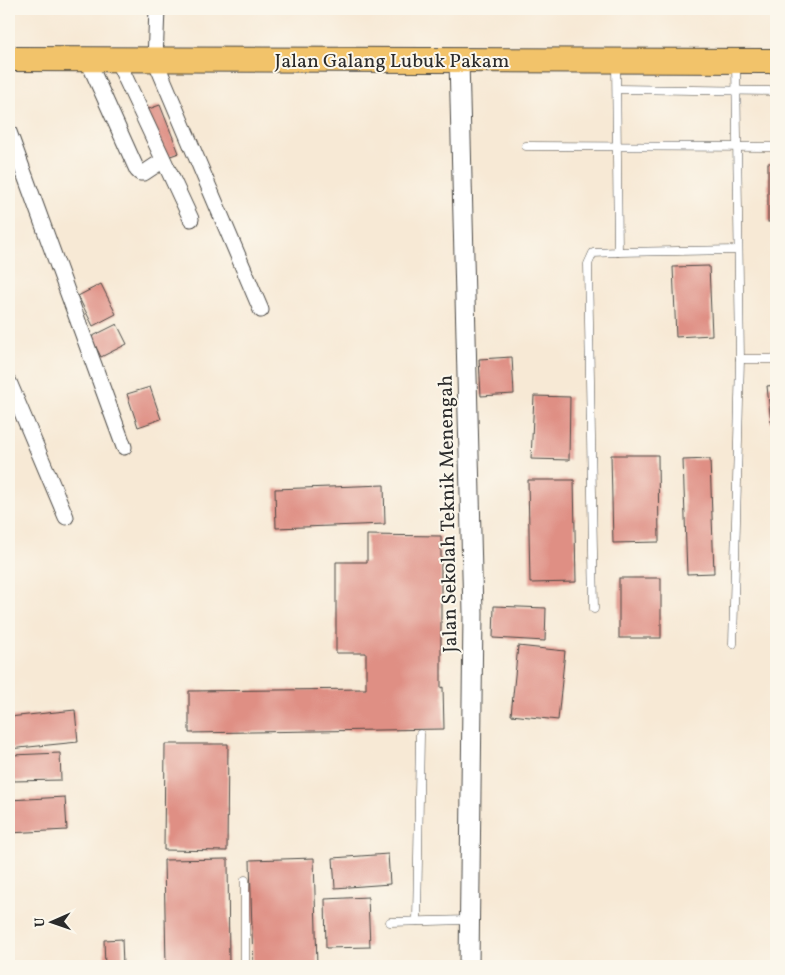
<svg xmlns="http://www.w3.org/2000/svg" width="785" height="975" viewBox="0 0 785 975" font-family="Vollkorn,serif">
  <rect width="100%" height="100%" fill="#fbf7ec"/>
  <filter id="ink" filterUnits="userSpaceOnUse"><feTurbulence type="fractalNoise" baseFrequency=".02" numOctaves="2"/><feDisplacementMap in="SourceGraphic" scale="10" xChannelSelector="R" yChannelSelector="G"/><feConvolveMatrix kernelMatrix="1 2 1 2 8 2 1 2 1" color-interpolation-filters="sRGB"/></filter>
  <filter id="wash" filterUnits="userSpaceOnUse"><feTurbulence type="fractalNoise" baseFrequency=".0096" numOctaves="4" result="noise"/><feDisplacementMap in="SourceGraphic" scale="20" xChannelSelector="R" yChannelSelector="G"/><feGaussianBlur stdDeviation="1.12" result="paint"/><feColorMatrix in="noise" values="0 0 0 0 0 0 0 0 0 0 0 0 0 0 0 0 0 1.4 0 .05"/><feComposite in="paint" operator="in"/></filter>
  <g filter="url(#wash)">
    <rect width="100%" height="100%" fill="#f7e9d5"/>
    <g id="blocks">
      <g fill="#df8f84">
        <polygon points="160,105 179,153 162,159 143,111"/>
        <rect x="768" y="163" width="8" height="59"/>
        <polygon points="709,266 712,335 676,337 673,267"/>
        <polygon points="101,284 116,314 93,326 78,296"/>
        <polygon points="117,324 127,344 101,357 91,337"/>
        <polygon points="512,357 514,394 481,396 479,359"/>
        <polygon points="776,385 776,423 771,423 767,386"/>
        <polygon points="150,387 161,419 138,427 127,394"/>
        <polygon points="534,396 570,397 569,460 531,459"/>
        <polygon points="611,455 658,455 659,542 613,543"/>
        <polygon points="710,459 714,573 687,574 683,460"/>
        <polygon points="528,480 574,480 576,582 530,583"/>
        <polygon points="384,485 385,524 276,528 275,489"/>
        <polygon points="367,535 441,536 441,688 443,687 444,729 189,733 189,691 366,689 366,653 336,653 336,562 367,562"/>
        <rect x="619" y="578" width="42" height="60"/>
        <polygon points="494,606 546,608 545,641 493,638"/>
        <polygon points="518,646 565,651 558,720 511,715"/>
        <polygon points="75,710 78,742 9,749 9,717"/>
        <polygon points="165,744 228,744 227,851 164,850"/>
        <polygon points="60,753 61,780 13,781 12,755"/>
        <polygon points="65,797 67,830 9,833 9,800"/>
        <polygon points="388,854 390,884 335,888 333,858"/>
        <polygon points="314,858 317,966 253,966 250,860"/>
        <polygon points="228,859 229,966 166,966 164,860"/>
        <polygon points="368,897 370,947 326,948 325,899"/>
        <polygon points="122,939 123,966 105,966 104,940"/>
      </g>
    </g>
  </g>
  <g filter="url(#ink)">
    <use href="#blocks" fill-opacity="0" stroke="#4a4844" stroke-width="1"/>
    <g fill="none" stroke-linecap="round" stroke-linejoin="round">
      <defs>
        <g id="service">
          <polyline points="617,89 776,91"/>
          <polyline points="526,146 776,147"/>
          <polyline points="618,252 737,250"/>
          <polyline points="740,359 776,359"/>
          <polyline points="594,609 588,264 593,253 618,252 616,63"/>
          <polyline points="733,644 740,359 736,63"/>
          <polyline points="417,921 420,734"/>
          <polyline points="390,922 468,920"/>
          <polyline points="245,966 245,880"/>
        </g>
        <g id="minor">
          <polyline points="157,9 155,60 261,310"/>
          <polyline points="117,60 191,219"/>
          <polyline points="88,61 137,170 140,173 144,173 162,161"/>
          <polyline points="9,132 124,447"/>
          <polyline points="9,382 66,517"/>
        </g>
        <polyline id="tertiary" points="459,60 473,613 469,966"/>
        <polyline id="primary" points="9,59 776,61"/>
      </defs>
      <use href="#service" stroke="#4a4844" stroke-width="9"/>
      <use href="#minor" stroke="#4a4844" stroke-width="17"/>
      <use href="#tertiary" stroke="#4a4844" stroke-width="21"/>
      <use href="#primary" stroke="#4a4844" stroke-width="26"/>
      <use href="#service" stroke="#fff" stroke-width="8"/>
      <use href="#minor" stroke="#fff" stroke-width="15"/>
      <use href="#tertiary" stroke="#fff" stroke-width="19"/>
      <use href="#primary" stroke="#f2c36a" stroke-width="24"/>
    </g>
  </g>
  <g text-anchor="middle" stroke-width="4" stroke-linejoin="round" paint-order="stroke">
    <g font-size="20" fill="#2b2b2b" stroke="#fbf7ec">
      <text x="392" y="67">Jalan Galang Lubuk Pakam</text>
      <text transform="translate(447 514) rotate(-91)" y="7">Jalan Sekolah Teknik Menengah</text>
    </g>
  </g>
  <rect width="785" height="975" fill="none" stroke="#fbf7ec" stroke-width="30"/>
  <g transform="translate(52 922) rotate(268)" stroke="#fbf7ec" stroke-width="4" paint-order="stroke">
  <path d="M0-4L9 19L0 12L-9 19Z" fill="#2b2b2b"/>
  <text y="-8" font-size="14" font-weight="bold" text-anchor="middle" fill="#2b2b2b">U</text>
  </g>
</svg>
